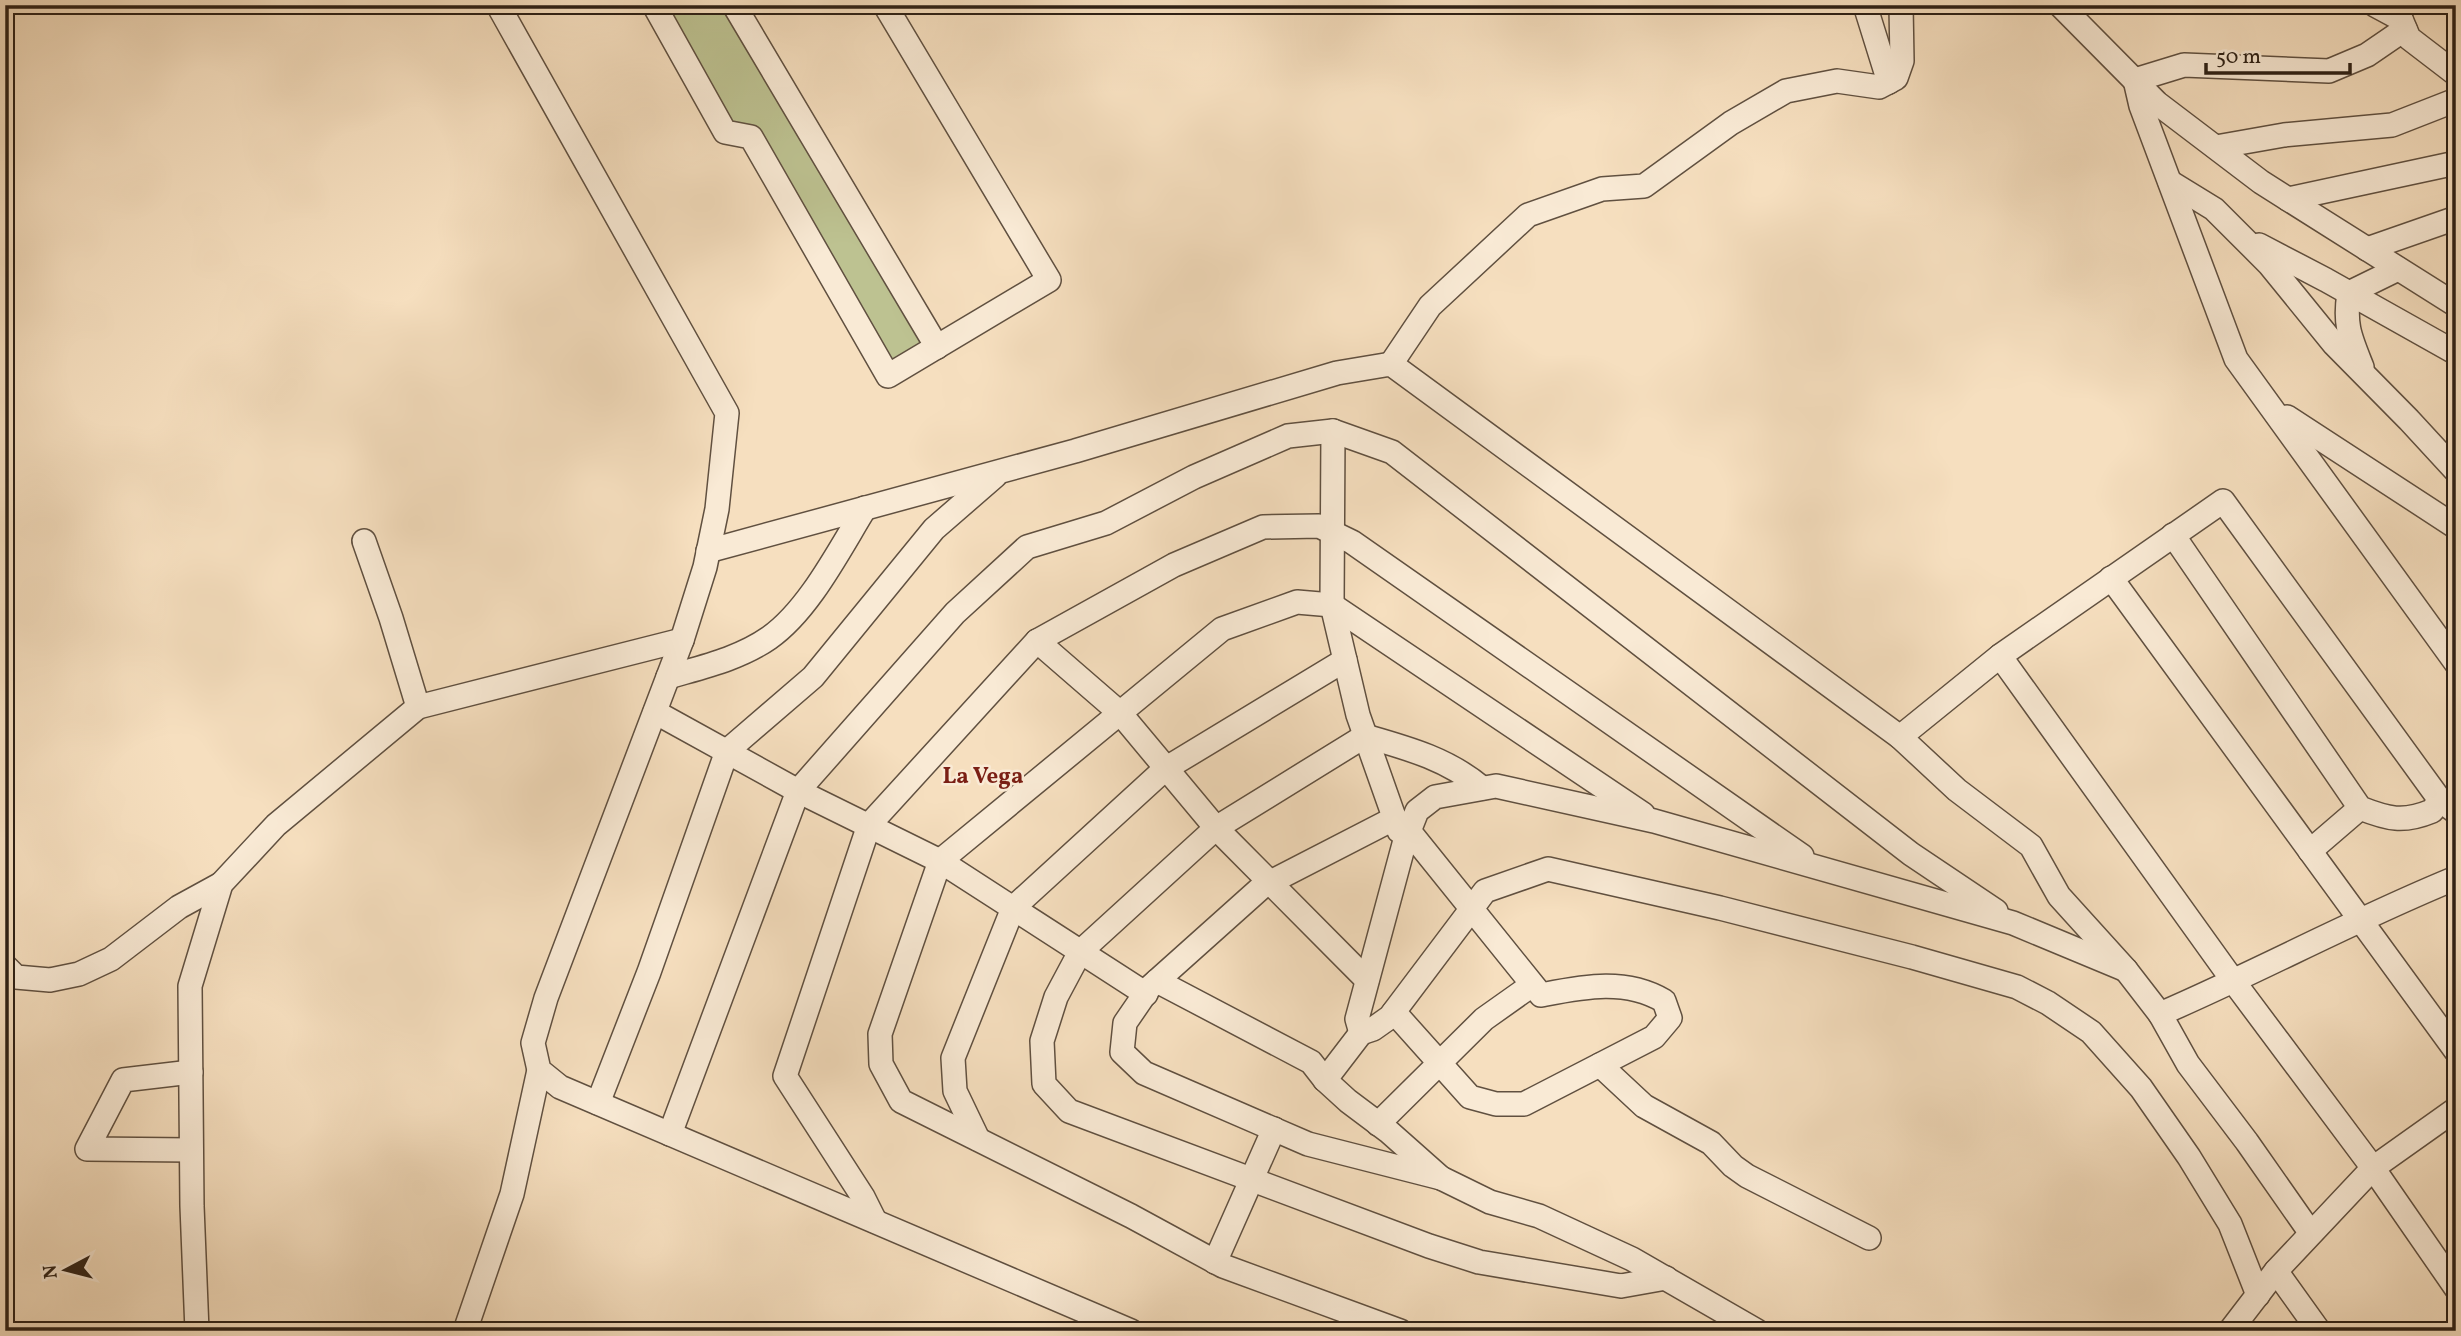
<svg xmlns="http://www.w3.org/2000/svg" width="2461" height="1336" viewBox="0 0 2461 1336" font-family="Vollkorn,serif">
  <rect width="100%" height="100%" fill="#f6dfbf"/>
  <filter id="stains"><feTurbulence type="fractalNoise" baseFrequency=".00286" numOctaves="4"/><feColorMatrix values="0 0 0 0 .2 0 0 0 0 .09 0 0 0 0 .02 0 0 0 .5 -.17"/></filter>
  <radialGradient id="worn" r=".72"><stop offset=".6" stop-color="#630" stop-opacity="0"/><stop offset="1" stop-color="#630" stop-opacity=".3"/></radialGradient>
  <polygon fill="#bdc291" stroke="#767254" stroke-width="2" points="664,5 726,5 928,345 891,362 731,125"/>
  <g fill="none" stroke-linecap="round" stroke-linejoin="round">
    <defs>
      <g id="minor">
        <polyline points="498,5 727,413 717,509 705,567 682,640 546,998 533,1043 539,1070 560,1087 1131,1331"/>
        <polyline points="654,5 725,132 751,137 888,376 1049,280 885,5"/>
        <polyline points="734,5 937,347"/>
        <polyline points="1865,5 1889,82"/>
        <polyline points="2060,5 2157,103 2261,182 2456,305"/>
        <polyline points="2375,5 2401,19"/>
        <polyline points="2401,5 2398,12 2409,38 2456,74"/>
        <polyline points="2405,29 2367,55 2329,71 2184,65 2135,80 2141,106 2236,359 2456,663"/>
        <polyline points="2216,147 2284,135 2392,125 2456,100"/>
        <polyline points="2170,182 2214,209 2269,264 2334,344 2409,420 2456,471"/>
        <polyline points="2288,199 2456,163"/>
        <polyline points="2259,245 2326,280 2456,353"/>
        <polyline points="2367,249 2456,218"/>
        <polyline points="1391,364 1430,306 1528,215 1602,189 1644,186 1731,123 1786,91 1837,81 1879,87 1896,78 1902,61 1901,5"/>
        <path d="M 2362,367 C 2350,337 2344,325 2349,293 L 2398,269"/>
        <polyline points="2287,417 2456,527"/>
        <polyline points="1333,431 1332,605 1358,715 1399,831"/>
        <path d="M 2173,535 L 2360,808 C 2388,819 2403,823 2432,811 L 2440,800"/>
        <polyline points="364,541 391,618 418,707"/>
        <polyline points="708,551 1075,451 1337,373 1391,364 1900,737 2000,656 2223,501 2440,800 2456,812"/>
        <polyline points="2111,578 2456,1051"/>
        <polyline points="1037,641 1120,713 1216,828 1367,980"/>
        <polyline points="2000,656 2234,982 2373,1168 2456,1288"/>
        <path d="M 668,677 C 702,667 739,659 769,638 C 809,610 839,550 865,508"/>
        <polyline points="655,712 798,791 940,861 1146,994"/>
        <polyline points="1900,737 1957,790 2031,846 2059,896 2126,970 2160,1014 2188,1064 2247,1142 2310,1232"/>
        <path d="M 1482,788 C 1448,759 1407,748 1365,736 L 1216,828 L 1080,952 L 1056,997 L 1042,1041 L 1044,1084 L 1069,1111 L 1429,1246 L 1479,1262 L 1621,1286 L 1666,1278"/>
        <polyline points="1395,818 1263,886 1149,988 1125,1023 1122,1052 1144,1073 1308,1144 1441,1178"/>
        <polyline points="2310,851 2360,808"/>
        <polyline points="5,966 16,977 50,980 79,974 111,959 179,907 221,884"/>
        <polyline points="2126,970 2013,923 1654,821 1496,786 1435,797 1417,811 1404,844 1357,1019 1361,1033 1373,1029 1390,1017 1485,891 1548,869 1720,908 1912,957 2017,987 2048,1003 2091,1032 2141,1088 2189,1157 2230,1224 2258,1295"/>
        <polyline points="1157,981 1311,1062 1325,1080 1348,1101 1388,1131 1441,1178 1490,1202 1539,1216 1632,1259 1757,1331"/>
        <path d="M 1394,1012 L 1470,1097 L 1496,1104 L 1524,1104 L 1654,1037 L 1670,1018 L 1664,1001 C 1625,978 1583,987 1541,995 L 1409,831"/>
        <path d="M 2160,1014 C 2260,971 2355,919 2456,878"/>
        <polyline points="1600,1065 1644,1106 1711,1143 1733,1166 1747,1176 1869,1238"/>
        <polyline points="191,1072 123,1080 87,1149 191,1150"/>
        <polyline points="1325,1080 1361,1033"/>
        <polyline points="598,1103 649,972 727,751 813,677 934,529 995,476"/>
        <polyline points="1378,1124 1484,1019 1532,985"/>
        <polyline points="670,1134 798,791 955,613 1027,547 1106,523 1194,477 1288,436 1333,431 1392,452 1911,854 1996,911"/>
        <polyline points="978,1139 955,1091 953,1058 1013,908 1165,769 1345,660"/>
        <polyline points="875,1221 863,1197 785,1076 869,825 1037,641 1174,565 1263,527 1319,526 1352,542 1802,856"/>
        <polyline points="1215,1262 1274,1129"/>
        <polyline points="2276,1271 2319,1331"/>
        <polyline points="197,1331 192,1206 190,986 221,884 276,825 418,707 682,640"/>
        <polyline points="465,1331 512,1194 539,1070"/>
        <polyline points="1400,1331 1223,1266 1131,1216 901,1101 881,1064 880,1034 940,861 1222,629 1297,602 1332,605 1643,814"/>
        <polyline points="2230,1331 2276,1271 2373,1168 2456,1109"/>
      </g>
    </defs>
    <use href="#minor" stroke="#605040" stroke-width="26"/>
    <use href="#minor" stroke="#f9ead5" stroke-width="23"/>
  </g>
  <g text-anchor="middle" stroke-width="5" stroke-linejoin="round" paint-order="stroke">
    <g font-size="23" font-weight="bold" fill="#7a1f14" stroke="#f9ead5">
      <text x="983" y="783">La Vega</text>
    </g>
  </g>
  <rect width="2461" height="1336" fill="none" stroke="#f6dfbf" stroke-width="28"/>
  <rect x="7" y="7" width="2447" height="1322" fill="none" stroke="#2e2116" stroke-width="3.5"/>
  <rect x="14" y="14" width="2433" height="1308" fill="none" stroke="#2e2116" stroke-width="2"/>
  <g transform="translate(66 1270) rotate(263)" stroke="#f9ead5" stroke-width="5" paint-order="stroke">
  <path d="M0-5L12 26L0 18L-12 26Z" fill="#2e2116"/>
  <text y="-10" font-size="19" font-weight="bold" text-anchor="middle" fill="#2e2116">N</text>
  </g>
  <path d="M2206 63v10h144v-10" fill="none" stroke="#2e2116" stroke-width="3.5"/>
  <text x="2216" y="63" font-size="21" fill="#2e2116" stroke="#f9ead5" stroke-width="5" paint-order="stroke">50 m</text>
  <rect width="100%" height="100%" filter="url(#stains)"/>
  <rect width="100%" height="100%" fill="url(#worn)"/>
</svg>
